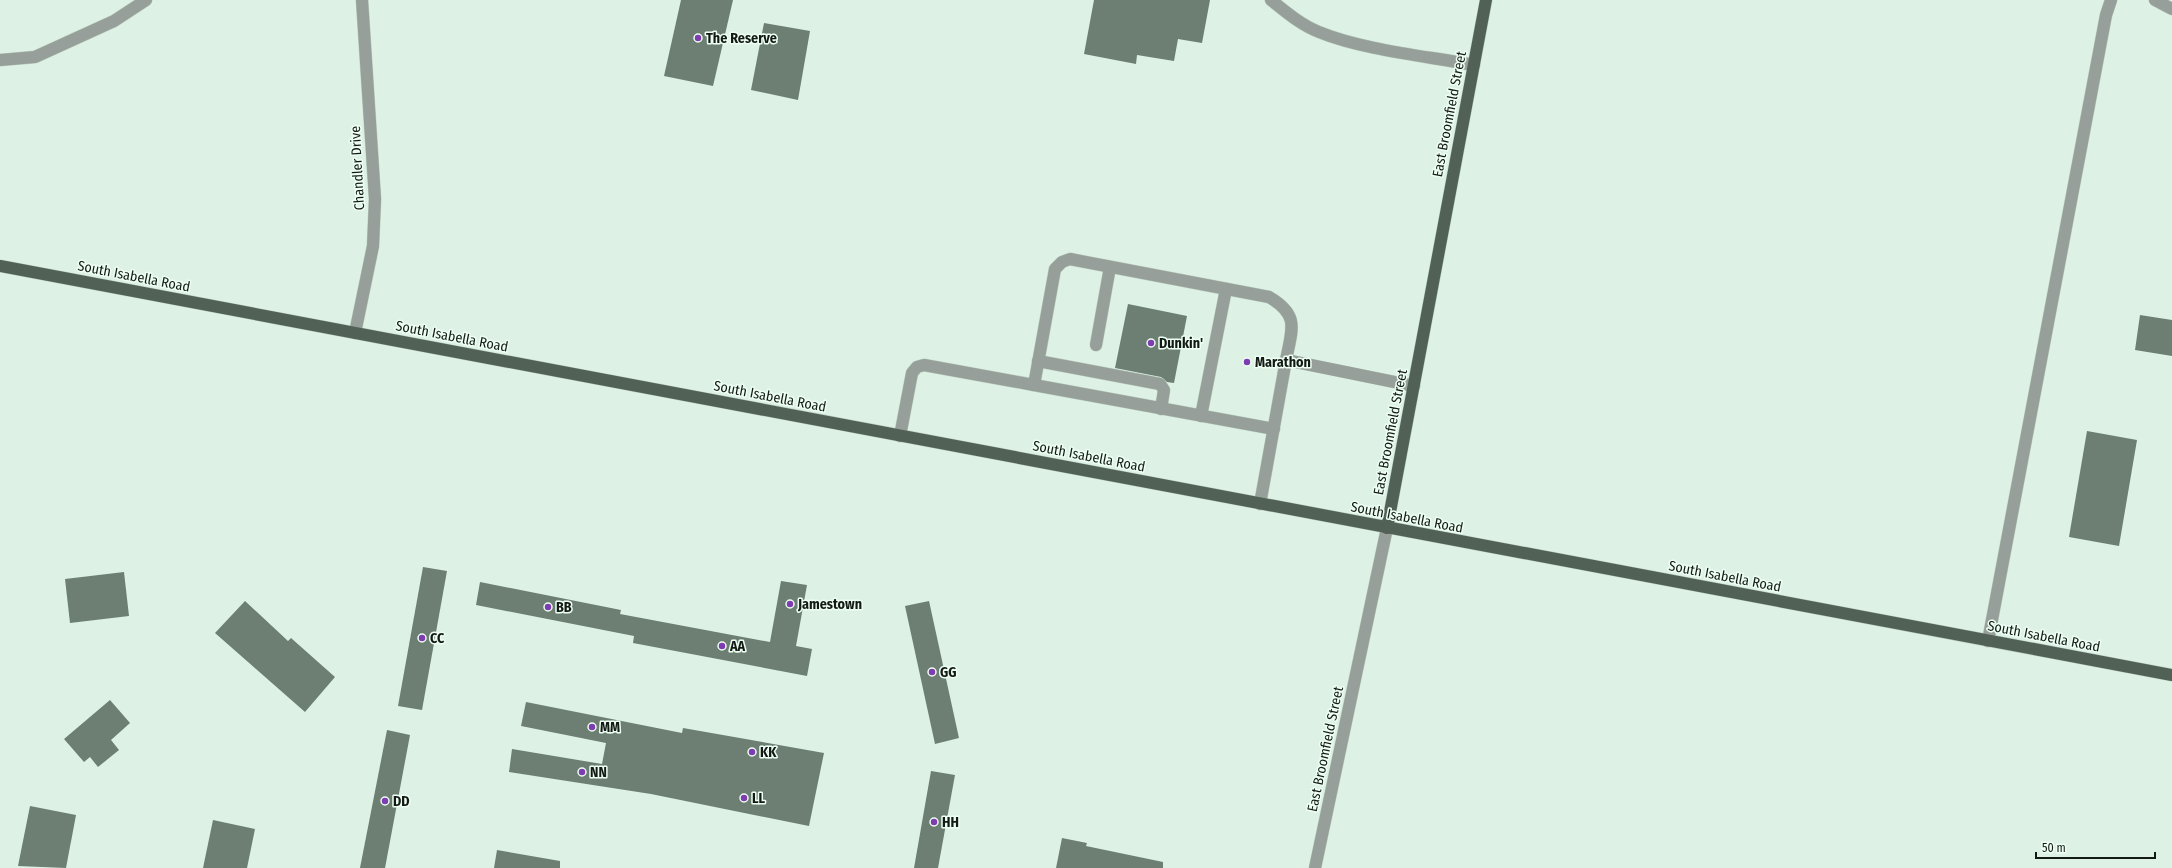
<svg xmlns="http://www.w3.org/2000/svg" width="2172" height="868" viewBox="0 0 2172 868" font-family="'Fira Sans Condensed',sans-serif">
  <rect width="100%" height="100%" fill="#ddf2e4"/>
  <g fill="#6c7f72">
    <polygon points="681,0 733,0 713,86 664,76"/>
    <polygon points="1094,0 1210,0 1202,43 1178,39 1174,61 1137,55 1136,64 1084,54"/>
    <polygon points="764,23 810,31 798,100 751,90"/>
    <polygon points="1128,304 1187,316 1174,383 1167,382 1161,377 1115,368"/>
    <polygon points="2140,315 2172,320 2172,356 2135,350"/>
    <polygon points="2087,431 2137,440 2119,546 2069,537"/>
    <polygon points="423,567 447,571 422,710 398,706"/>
    <polygon points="124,572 129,616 70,623 65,579"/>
    <polygon points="781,581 807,585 796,646 812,649 807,676 633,643 634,636 476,605 480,582 621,610 620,614 770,642"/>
    <polygon points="245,601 288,641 291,638 335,677 305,712 215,633"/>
    <polygon points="929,601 959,738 935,744 905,606"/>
    <polygon points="110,700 130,723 111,740 119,750 98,767 90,757 84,762 64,739"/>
    <polygon points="526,702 682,733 683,728 824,753 809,826 651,794 509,772 512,749 602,764 606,743 521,726"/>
    <polygon points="387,730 410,735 385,868 360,868"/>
    <polygon points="931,771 955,775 938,868 914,868"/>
    <polygon points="30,806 76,815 66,868 18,866"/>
    <polygon points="213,820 255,829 247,868 203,868"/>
    <polygon points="1062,838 1087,843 1086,846 1163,862 1163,868 1056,868"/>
    <polygon points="497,850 560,861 560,868 494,868"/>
  </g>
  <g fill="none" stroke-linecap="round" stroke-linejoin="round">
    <defs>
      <g id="minor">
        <path d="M 1271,0 C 1286,12 1301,25 1319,32 C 1363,50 1426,56 1474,65"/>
        <polyline points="2155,0 2172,9"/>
        <polyline points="0,60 35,57 114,21 146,0"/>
        <polyline points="355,333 373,246 375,199 362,0"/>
        <polyline points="1096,345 1110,267"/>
        <polyline points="1038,361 1160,384 1164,390 1161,409"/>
        <polyline points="1034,385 1274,429"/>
        <polyline points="1201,416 1226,289"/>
        <path d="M 900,436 L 912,373 L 917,367 L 924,365 L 1034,385 L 1055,269 L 1062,262 L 1070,259 L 1269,297 C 1300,315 1292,329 1286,360"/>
        <polyline points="1260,504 1286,360 1414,386"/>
        <polyline points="1988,641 2106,15 2111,0"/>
        <polyline points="1315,868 1387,528"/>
      </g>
      <g id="major">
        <polyline points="0,266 2172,675"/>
        <polyline points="1387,528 1486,0"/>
      </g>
    </defs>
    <use href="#minor" stroke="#bdcfc3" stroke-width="13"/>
    <use href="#major" stroke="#bdcfc3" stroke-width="13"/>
    <use href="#minor" stroke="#969f99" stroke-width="12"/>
    <use href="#major" stroke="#516156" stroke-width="12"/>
  </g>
  <g fill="#7d3db1" stroke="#edfef2" stroke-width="1.5">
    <circle cx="698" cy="38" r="4"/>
    <circle cx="1151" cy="343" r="4"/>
    <circle cx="1247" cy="362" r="4"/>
    <circle cx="790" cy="604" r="4"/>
    <circle cx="548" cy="607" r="4"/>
    <circle cx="422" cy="638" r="4"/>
    <circle cx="722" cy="646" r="4"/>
    <circle cx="932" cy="672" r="4"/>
    <circle cx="592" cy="727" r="4"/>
    <circle cx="752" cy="752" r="4"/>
    <circle cx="582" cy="772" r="4"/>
    <circle cx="744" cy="798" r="4"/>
    <circle cx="385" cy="801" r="4"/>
    <circle cx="934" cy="822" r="4"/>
  </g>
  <g text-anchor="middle" stroke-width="3" stroke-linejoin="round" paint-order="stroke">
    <g font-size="14" font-weight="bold" fill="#131a15" stroke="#edfef2" text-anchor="start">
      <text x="706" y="43">The Reserve</text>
      <text x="1159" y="348">Dunkin'</text>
      <text x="1255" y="367">Marathon</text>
      <text x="798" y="609">Jamestown</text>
      <text x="556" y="612">BB</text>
      <text x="430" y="643">CC</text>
      <text x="730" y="651">AA</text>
      <text x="940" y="677">GG</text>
      <text x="600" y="732">MM</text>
      <text x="760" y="757">KK</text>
      <text x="590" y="777">NN</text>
      <text x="752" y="803">LL</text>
      <text x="393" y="806">DD</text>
      <text x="942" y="827">HH</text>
    </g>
    <g font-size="14" fill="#131a15" stroke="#edfef2">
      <text transform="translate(1449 114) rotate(-79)" y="5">East Broomfield Street</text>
      <text transform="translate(357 168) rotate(-93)" y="5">Chandler Drive</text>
      <text transform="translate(134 276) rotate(11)" y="5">South Isabella Road</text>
      <text transform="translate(452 336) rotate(11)" y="5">South Isabella Road</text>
      <text transform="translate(770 396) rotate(11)" y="5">South Isabella Road</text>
      <text transform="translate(1390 432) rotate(-79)" y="5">East Broomfield Street</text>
      <text transform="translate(1089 456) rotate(11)" y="5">South Isabella Road</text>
      <text transform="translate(1407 517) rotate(11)" y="5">South Isabella Road</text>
      <text transform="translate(1725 576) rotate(11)" y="5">South Isabella Road</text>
      <text transform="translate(2044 636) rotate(11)" y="5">South Isabella Road</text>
      <text transform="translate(1325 749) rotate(-78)" y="5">East Broomfield Street</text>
    </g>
  </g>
  <path d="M2036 852v6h119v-6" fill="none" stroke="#131a15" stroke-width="2"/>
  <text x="2042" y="852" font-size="12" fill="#131a15" stroke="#edfef2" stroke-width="3" paint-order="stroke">50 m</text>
</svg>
